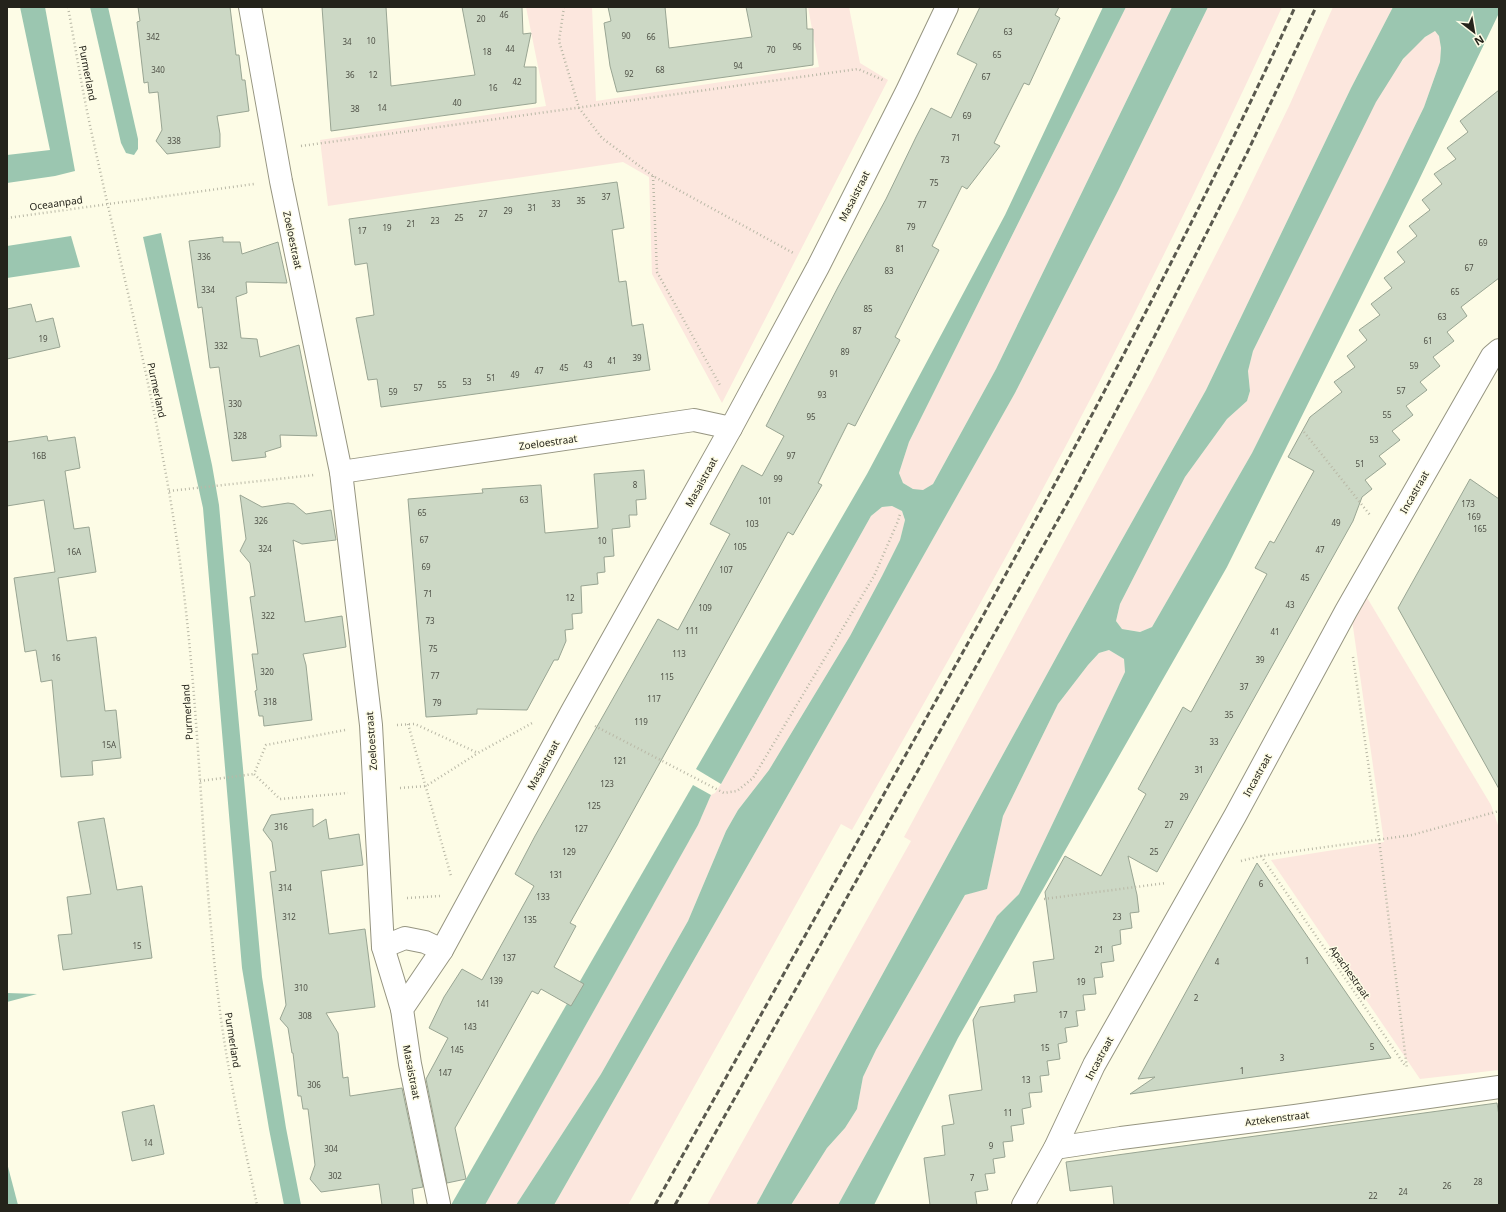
<svg xmlns="http://www.w3.org/2000/svg" width="1506" height="1212" viewBox="0 0 1506 1212" font-family="'Noto Sans',sans-serif">
  <rect width="100%" height="100%" fill="#fdfce6"/>
  <g fill="#fce7de">
    <polygon points="526,7 592,7 596,101 819,67 808,7 849,7 860,63 888,80 722,403 652,274 649,177 623,162 328,206 320,140 546,106"/>
    <polygon points="1126,7 1172,7 996,369 933,484 923,491 913,489 903,483 899,473 909,442"/>
    <path d="M 1208,7 L 1282,7 C 1197,192 1106,375 1008,553 C 957,646 904,738 852,830 L 841,824 L 628,1205 L 554,1205 L 853,681 L 1015,393 L 1118,191 Z"/>
    <polygon points="1333,7 1393,7 1351,88 1206,390 1069,634 756,1205 707,1205 911,841 904,837 1152,380 1238,211 1290,104"/>
    <path d="M 1434,31 L 1439,35 L 1441,48 L 1440,62 L 1424,107 L 1387,183 L 1252,453 L 1152,627 L 1140,632 L 1122,629 L 1116,621 L 1120,604 L 1185,477 L 1227,419 L 1247,401 L 1250,391 L 1248,371 L 1253,351 C 1281,295 1308,238 1336,182 C 1359,136 1390,58 1434,31 Z"/>
    <polygon points="892,506 902,511 905,520 900,540 882,576 850,636 769,770 738,810 726,831 688,921 601,1074 516,1205 485,1205 698,825 711,795 715,793 721,784 871,516 882,507"/>
    <polygon points="1366,596 1491,805 1499,828 1499,1070 1420,1079 1271,860 1384,842 1352,620"/>
    <polygon points="1109,650 1124,659 1125,672 1019,894 997,916 838,1205 791,1205 827,1148 845,1128 857,1109 863,1077 876,1050 965,895 987,888 1003,816 1058,704 1088,665 1099,653"/>
  </g>
  <g fill="#9bc6b0" fill-rule="evenodd">
    <polygon points="20,7 45,7 75,171 55,176 7,183 7,155 50,150"/>
    <polygon points="90,7 108,7 138,139 138,149 134,155 126,153 121,143"/>
    <polygon points="1103,7 1126,7 909,442 899,473 903,483 913,489 923,490 933,484 996,369 1172,7 1208,7 1118,191 1015,393 853,681 554,1205 516,1205 601,1074 688,921 726,831 738,810 769,770 850,636 882,576 900,540 905,520 902,511 892,506 882,507 871,516 721,784 696,769 867,474 1005,215"/>
    <path d="M 1393,7 L 1499,7 L 1499,13 L 1418,182 L 1227,567 L 958,1038 L 874,1205 L 838,1205 L 997,916 L 1019,894 L 1125,672 L 1124,659 L 1109,650 L 1099,653 L 1088,665 L 1058,704 L 1003,816 L 987,889 L 965,895 L 876,1050 L 863,1077 L 857,1109 L 845,1128 L 827,1148 L 791,1205 L 756,1205 L 1069,634 L 1206,390 L 1351,88 ZM 1435,31 L 1439,36 L 1441,48 L 1440,62 L 1424,107 L 1387,183 L 1252,453 L 1152,627 L 1140,632 L 1122,629 L 1116,621 L 1120,604 L 1185,477 L 1227,419 L 1247,401 L 1250,391 L 1248,371 L 1253,351 L 1376,102 L 1403,59 L 1425,37 Z"/>
    <polygon points="161,233 212,465 219,505 262,977 286,1128 301,1205 284,1205 269,1129 242,968 203,508 143,237"/>
    <polygon points="71,236 80,267 7,278 7,246"/>
    <polygon points="693,785 711,795 698,825 485,1205 451,1205"/>
    <polygon points="7,993 37,994 7,1002"/>
    <polygon points="7,1163 18,1205 7,1205"/>
  </g>
  <g fill="#ccd8c5" stroke="#99a593">
    <polygon points="138,7 230,7 236,55 239,55 242,80 245,80 249,111 217,116 220,134 220,147 167,154 156,141 162,130 158,92 149,93 148,82 144,83 137,22 140,21"/>
    <polygon points="322,7 386,7 391,86 475,75 462,7 522,7 523,34 531,33 524,67 536,67 536,103 331,131"/>
    <polygon points="608,7 665,7 669,48 752,37 746,7 806,7 807,29 813,29 813,65 617,92 610,66 604,23 611,21"/>
    <polygon points="980,7 1059,7 1055,15 1060,18 1029,85 1024,83 994,143 1000,146 967,189 962,186 932,246 939,250 895,337 900,340 855,426 848,423 818,483 822,485 793,535 788,532 777,552 618,838 570,923 576,926 554,967 584,984 571,1006 541,989 538,994 532,991 455,1128 466,1179 447,1183 426,1079 448,1038 429,1028 444,997 462,969 482,980 534,886 515,874 535,836 658,619 678,630 730,534 710,524 742,465 762,476 784,436 766,426 838,287 886,199 916,137 931,108 951,118 977,64 957,54"/>
    <polygon points="1499,90 1499,278 1461,307 1467,316 1447,332 1454,341 1433,357 1440,366 1420,382 1427,390 1406,406 1413,415 1392,431 1400,440 1379,456 1386,464 1365,480 1372,489 1362,497 1353,521 1157,872 1128,856 1137,895 1139,912 1130,913 1132,928 1120,930 1121,944 1112,946 1114,961 1101,963 1103,977 1094,978 1096,994 1083,995 1085,1010 1076,1011 1078,1026 1065,1028 1067,1042 1058,1044 1060,1059 1047,1061 1049,1075 1040,1076 1042,1092 1029,1093 1031,1107 1022,1109 1024,1124 1011,1126 1013,1141 1003,1142 1005,1157 993,1159 995,1173 985,1174 988,1190 975,1192 977,1205 930,1205 924,1158 945,1155 942,1126 954,1124 949,1095 982,1090 973,1020 980,1007 1015,1002 1014,995 1037,992 1033,962 1054,959 1045,892 1065,856 1101,876 1146,794 1138,789 1183,707 1191,712 1267,574 1255,568 1270,541 1274,543 1314,471 1288,457 1310,417 1342,392 1334,382 1355,367 1347,356 1367,340 1359,330 1380,315 1371,304 1392,288 1384,278 1405,262 1397,252 1417,236 1409,226 1430,210 1422,200 1442,184 1434,174 1456,159 1447,148 1468,132 1460,121"/>
    <polygon points="617,182 624,228 612,230 619,282 626,281 632,326 643,324 650,370 381,407 377,379 368,380 356,318 374,315 367,263 355,265 349,219"/>
    <polygon points="223,237 223,242 240,242 242,254 278,242 287,283 246,282 247,293 236,297 241,338 257,339 260,357 299,345 317,436 280,435 281,447 265,452 266,457 232,461 219,367 210,368 202,307 198,308 189,241"/>
    <polygon points="31,304 36,322 53,318 60,347 7,359 7,309"/>
    <polygon points="47,436 48,441 75,437 80,468 65,471 74,529 89,527 96,572 58,578 67,641 96,637 105,711 116,710 121,758 92,761 93,775 61,777 52,680 41,682 36,650 25,652 14,578 55,572 44,500 7,506 7,442"/>
    <polygon points="644,470 646,499 636,500 637,515 629,515 630,527 612,529 614,556 604,557 605,572 597,573 598,584 581,586 582,613 572,614 573,629 565,630 566,641 558,660 554,660 527,710 477,709 477,714 426,717 408,499 483,493 482,489 541,485 545,533 598,528 594,474"/>
    <polygon points="1470,479 1499,499 1499,789 1398,608"/>
    <polygon points="240,495 262,507 288,503 294,504 306,514 331,510 336,540 302,544 293,540 305,622 342,616 346,647 303,654 306,665 312,720 264,726 263,716 259,716 255,691 257,690 252,654 258,654 250,597 255,596 250,563 240,551 246,539"/>
    <polygon points="313,809 313,827 326,819 329,839 359,834 363,865 321,871 329,934 365,929 375,1007 326,1013 338,1033 343,1078 348,1077 350,1096 402,1088 423,1187 412,1189 414,1205 382,1205 379,1184 321,1192 310,1179 315,1165 308,1109 303,1109 301,1096 298,1096 293,1053 292,1053 288,1028 280,1019 286,1005 270,872 276,871 272,842 263,830 271,815"/>
    <polygon points="104,818 117,890 142,886 152,958 63,970 58,935 72,934 67,897 91,894 78,822"/>
    <polygon points="1257,863 1391,1058 1130,1094 1155,1077 1138,1079"/>
    <polygon points="1497,1103 1499,1116 1499,1205 1114,1205 1112,1186 1070,1191 1066,1162"/>
    <polygon points="154,1105 164,1154 132,1161 122,1112"/>
  </g>
  <g fill="none" stroke-linecap="round" stroke-linejoin="round">
    <defs>
      <g id="street">
        <polyline points="250,7 281,181 341,472 371,725 383,947 402,1009"/>
        <polyline points="341,472 694,420 731,428"/>
        <polyline points="383,947 405,938 425,942 442,950"/>
        <polyline points="1055,1148 1121,1138 1295,1116 1499,1087"/>
        <polyline points="439,1204 410,1064 402,1009 442,950 571,713 731,428 818,267 907,91 947,7"/>
        <polyline points="1023,1205 1055,1148 1094,1065 1235,816 1346,611 1492,356 1499,350"/>
      </g>
    </defs>
    <use href="#street" stroke="#969581" stroke-width="24"/>
    <g stroke="#b9b8a6" stroke-width="2.5" stroke-dasharray="1 3" stroke-linecap="butt">
      <path d="M 68,7 C 76,51 83,95 93,139 C 126,290 166,440 184,594 C 200,727 202,862 218,995 C 226,1066 242,1135 257,1205"/>
      <polyline points="564,7 559,41 579,108 602,138 653,176 795,254"/>
      <polyline points="301,146 858,69 883,80"/>
      <polyline points="653,176 657,272 721,387"/>
      <polyline points="7,218 254,184"/>
      <polyline points="1304,432 1370,515"/>
      <polyline points="169,491 314,475"/>
      <polyline points="1353,657 1379,839 1407,1069"/>
      <polyline points="408,724 451,876"/>
      <polyline points="397,725 415,724 478,753 534,722"/>
      <polyline points="595,726 724,793 737,791 753,778 874,576 898,521 900,514"/>
      <polyline points="345,730 266,745 254,774 280,799 348,793"/>
      <polyline points="200,781 254,774"/>
      <polyline points="400,788 426,786 478,753"/>
      <polyline points="1261,856 1406,1067"/>
      <polyline points="1241,861 1261,856 1412,835 1499,811"/>
      <polyline points="407,898 441,896"/>
      <polyline points="1044,899 1166,883"/>
    </g>
    <use href="#street" stroke="#fff" stroke-width="22"/>
    <g stroke="#5a594e" stroke-width="3" stroke-dasharray="6 3" stroke-linecap="butt">
      <path d="M 655,1205 C 738,1056 821,907 904,758 C 1042,511 1177,264 1295,7"/>
      <polyline points="675,1205 1073,493 1136,373 1247,153 1316,7"/>
    </g>
  </g>
  <g text-anchor="middle" stroke-width="3" stroke-linejoin="round" paint-order="stroke">
    <g font-size="8" fill="#4e5046">
      <text x="504" y="18">46</text>
      <text x="481" y="22">20</text>
      <text x="1008" y="35">63</text>
      <text x="626" y="39">90</text>
      <text x="153" y="40">342</text>
      <text x="651" y="40">66</text>
      <text x="371" y="44">10</text>
      <text x="347" y="45">34</text>
      <text x="797" y="50">96</text>
      <text x="510" y="52">44</text>
      <text x="771" y="53">70</text>
      <text x="487" y="55">18</text>
      <text x="997" y="58">65</text>
      <text x="738" y="69">94</text>
      <text x="158" y="73">340</text>
      <text x="660" y="73">68</text>
      <text x="629" y="77">92</text>
      <text x="350" y="78">36</text>
      <text x="373" y="78">12</text>
      <text x="986" y="80">67</text>
      <text x="517" y="85">42</text>
      <text x="493" y="91">16</text>
      <text x="457" y="106">40</text>
      <text x="382" y="111">14</text>
      <text x="355" y="112">38</text>
      <text x="967" y="119">69</text>
      <text x="956" y="141">71</text>
      <text x="174" y="144">338</text>
      <text x="945" y="163">73</text>
      <text x="934" y="186">75</text>
      <text x="606" y="200">37</text>
      <text x="581" y="204">35</text>
      <text x="556" y="207">33</text>
      <text x="922" y="208">77</text>
      <text x="532" y="211">31</text>
      <text x="508" y="214">29</text>
      <text x="483" y="217">27</text>
      <text x="459" y="221">25</text>
      <text x="435" y="224">23</text>
      <text x="411" y="227">21</text>
      <text x="911" y="230">79</text>
      <text x="387" y="231">19</text>
      <text x="362" y="234">17</text>
      <text x="1483" y="246">69</text>
      <text x="900" y="252">81</text>
      <text x="204" y="260">336</text>
      <text x="1469" y="271">67</text>
      <text x="889" y="274">83</text>
      <text x="208" y="293">334</text>
      <text x="1455" y="295">65</text>
      <text x="868" y="312">85</text>
      <text x="1442" y="320">63</text>
      <text x="857" y="334">87</text>
      <text x="43" y="342">19</text>
      <text x="1428" y="344">61</text>
      <text x="221" y="349">332</text>
      <text x="845" y="355">89</text>
      <text x="637" y="361">39</text>
      <text x="612" y="364">41</text>
      <text x="588" y="368">43</text>
      <text x="1414" y="369">59</text>
      <text x="564" y="371">45</text>
      <text x="539" y="374">47</text>
      <text x="834" y="377">91</text>
      <text x="515" y="378">49</text>
      <text x="491" y="381">51</text>
      <text x="467" y="385">53</text>
      <text x="442" y="388">55</text>
      <text x="418" y="391">57</text>
      <text x="1401" y="394">57</text>
      <text x="393" y="395">59</text>
      <text x="822" y="398">93</text>
      <text x="235" y="407">330</text>
      <text x="1387" y="418">55</text>
      <text x="811" y="420">95</text>
      <text x="240" y="439">328</text>
      <text x="1374" y="443">53</text>
      <text x="39" y="459">16B</text>
      <text x="791" y="459">97</text>
      <text x="1360" y="467">51</text>
      <text x="778" y="482">99</text>
      <text x="635" y="488">8</text>
      <text x="524" y="503">63</text>
      <text x="765" y="504">101</text>
      <text x="1468" y="507">173</text>
      <text x="422" y="516">65</text>
      <text x="1474" y="520">169</text>
      <text x="261" y="524">326</text>
      <text x="1336" y="526">49</text>
      <text x="752" y="527">103</text>
      <text x="1480" y="532">165</text>
      <text x="424" y="543">67</text>
      <text x="602" y="544">10</text>
      <text x="740" y="550">105</text>
      <text x="265" y="552">324</text>
      <text x="1320" y="553">47</text>
      <text x="74" y="555">16A</text>
      <text x="426" y="570">69</text>
      <text x="726" y="573">107</text>
      <text x="1305" y="581">45</text>
      <text x="428" y="597">71</text>
      <text x="570" y="601">12</text>
      <text x="1290" y="608">43</text>
      <text x="705" y="611">109</text>
      <text x="268" y="619">322</text>
      <text x="430" y="624">73</text>
      <text x="692" y="634">111</text>
      <text x="1275" y="635">41</text>
      <text x="433" y="652">75</text>
      <text x="679" y="657">113</text>
      <text x="56" y="661">16</text>
      <text x="1260" y="663">39</text>
      <text x="267" y="675">320</text>
      <text x="435" y="679">77</text>
      <text x="667" y="680">115</text>
      <text x="1244" y="690">37</text>
      <text x="654" y="702">117</text>
      <text x="270" y="705">318</text>
      <text x="437" y="706">79</text>
      <text x="1229" y="718">35</text>
      <text x="641" y="725">119</text>
      <text x="1214" y="745">33</text>
      <text x="109" y="748">15A</text>
      <text x="620" y="764">121</text>
      <text x="1199" y="773">31</text>
      <text x="607" y="787">123</text>
      <text x="1184" y="800">29</text>
      <text x="594" y="809">125</text>
      <text x="1169" y="828">27</text>
      <text x="281" y="830">316</text>
      <text x="581" y="832">127</text>
      <text x="569" y="855">129</text>
      <text x="1154" y="855">25</text>
      <text x="556" y="878">131</text>
      <text x="1261" y="887">6</text>
      <text x="285" y="891">314</text>
      <text x="543" y="900">133</text>
      <text x="289" y="920">312</text>
      <text x="1117" y="920">23</text>
      <text x="530" y="923">135</text>
      <text x="137" y="949">15</text>
      <text x="1099" y="953">21</text>
      <text x="509" y="961">137</text>
      <text x="1307" y="964">1</text>
      <text x="1217" y="965">4</text>
      <text x="496" y="984">139</text>
      <text x="1081" y="985">19</text>
      <text x="301" y="991">310</text>
      <text x="1196" y="1001">2</text>
      <text x="483" y="1007">141</text>
      <text x="1063" y="1018">17</text>
      <text x="305" y="1019">308</text>
      <text x="470" y="1030">143</text>
      <text x="1372" y="1050">5</text>
      <text x="1045" y="1051">15</text>
      <text x="457" y="1053">145</text>
      <text x="1282" y="1061">3</text>
      <text x="1242" y="1074">1</text>
      <text x="445" y="1076">147</text>
      <text x="1026" y="1083">13</text>
      <text x="314" y="1088">306</text>
      <text x="1008" y="1116">11</text>
      <text x="148" y="1146">14</text>
      <text x="991" y="1149">9</text>
      <text x="331" y="1152">304</text>
      <text x="335" y="1179">302</text>
      <text x="972" y="1181">7</text>
      <text x="1478" y="1185">28</text>
      <text x="1447" y="1189">26</text>
      <text x="1403" y="1195">24</text>
      <text x="1373" y="1199">22</text>
    </g>
    <g font-size="10" fill="#24231b" stroke="#fdfce6">
      <text transform="translate(88 73) rotate(79)" y="4">Purmerland</text>
      <text transform="translate(854 196) rotate(-63)" y="4">Masaistraat</text>
      <text transform="translate(56 203) rotate(-8)" y="4">Oceaanpad</text>
      <text transform="translate(293 240) rotate(78)" y="4">Zoeloestraat</text>
      <text transform="translate(157 390) rotate(78)" y="4">Purmerland</text>
      <text transform="translate(548 442) rotate(-8)" y="4">Zoeloestraat</text>
      <text transform="translate(701 482) rotate(-61)" y="4">Masaistraat</text>
      <text transform="translate(1414 492) rotate(-60)" y="4">Incastraat</text>
      <text transform="translate(187 712) rotate(-94)" y="4">Purmerland</text>
      <text transform="translate(371 741) rotate(-94)" y="4">Zoeloestraat</text>
      <text transform="translate(543 765) rotate(-61)" y="4">Masaistraat</text>
      <text transform="translate(1257 775) rotate(-61)" y="4">Incastraat</text>
      <text transform="translate(1350 972) rotate(55)" y="4">Apachestraat</text>
      <text transform="translate(233 1040) rotate(81)" y="4">Purmerland</text>
      <text transform="translate(1099 1058) rotate(-62)" y="4">Incastraat</text>
      <text transform="translate(412 1072) rotate(79)" y="4">Masaistraat</text>
      <text transform="translate(1277 1118) rotate(-7)" y="4">Aztekenstraat</text>
    </g>
  </g>
  <rect width="1506" height="1212" fill="none" stroke="#24231b" stroke-width="16"/>
  <g transform="translate(1474 32) rotate(149)" stroke="#fdfce6" stroke-width="3" paint-order="stroke">
  <path d="M0-3L7 15L0 10L-7 15Z" fill="#24231b"/>
  <text y="-6" font-size="11" font-weight="bold" text-anchor="middle" fill="#24231b">N</text>
  </g>
</svg>
